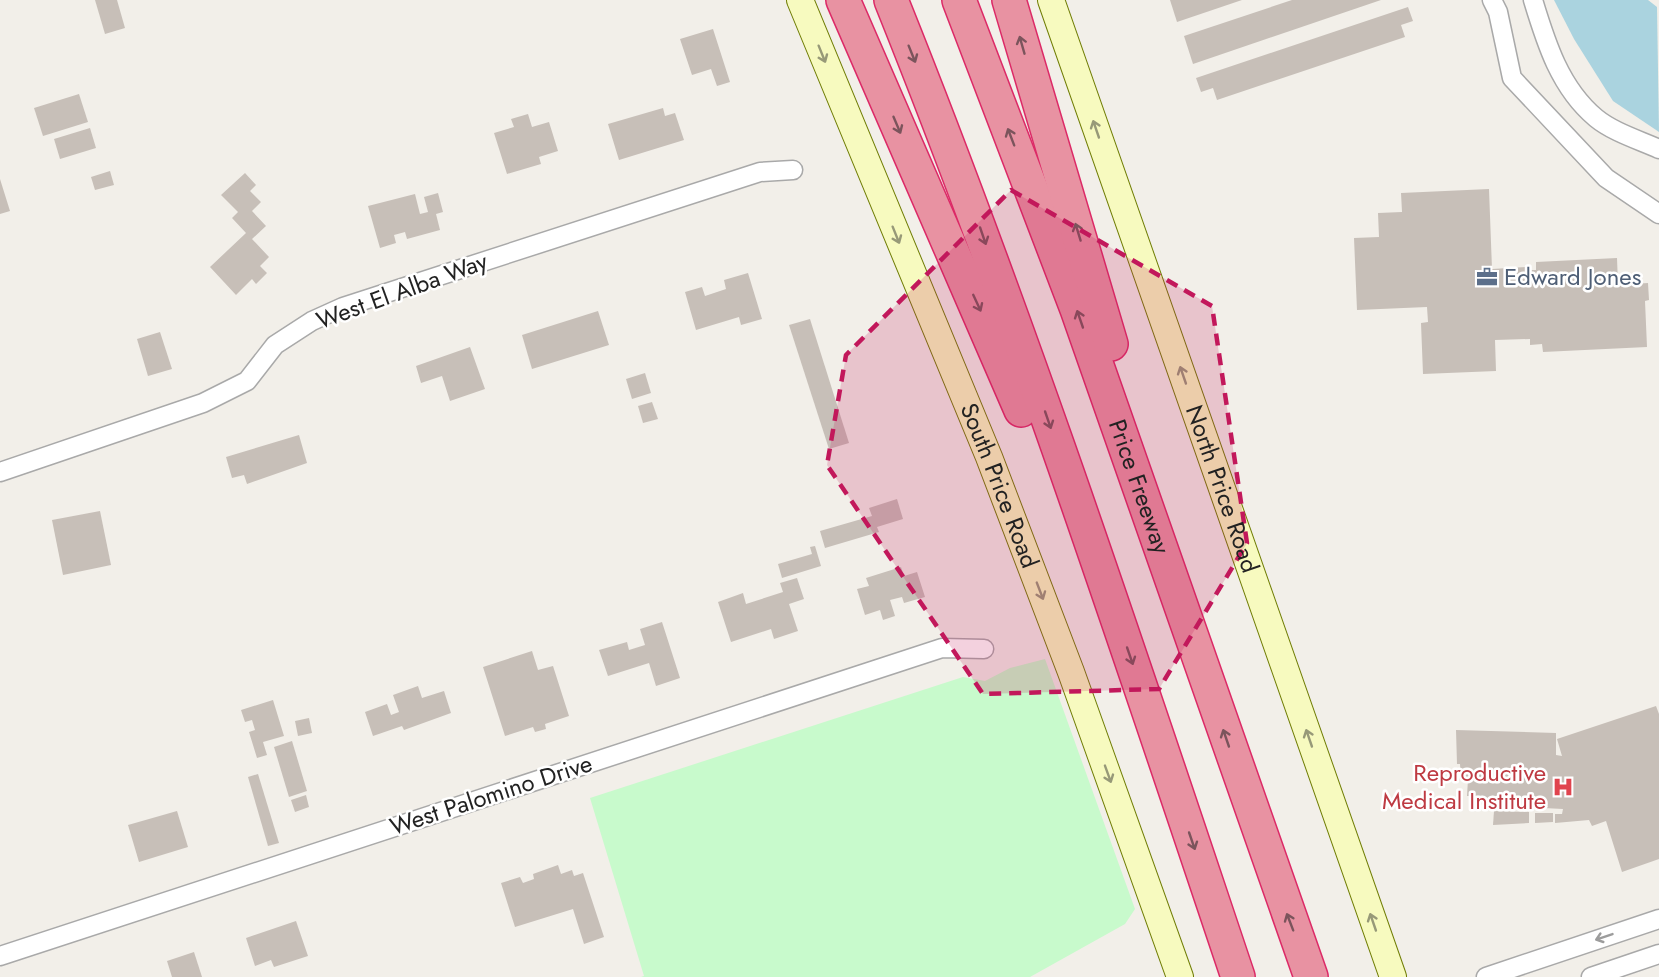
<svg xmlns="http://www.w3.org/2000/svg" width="1659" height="977" viewBox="0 0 1659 977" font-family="Jost,sans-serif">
  <rect width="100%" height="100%" fill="#f2efe9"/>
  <polygon fill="#c8facc" points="1045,659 1135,909 1125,924 1030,977 641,977 644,976 590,798 963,677 985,681 1010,668"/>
  <polygon fill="#aad3df" points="1554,0 1648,0 1657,7 1659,132 1613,101 1574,39"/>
  <g fill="#c7bfb8">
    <polygon points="95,0 117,0 125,28 105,34"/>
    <polygon points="1170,0 1242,0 1177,22"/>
    <polygon points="1292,0 1381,0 1193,64 1184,36"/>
    <polygon points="1408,7 1413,21 1401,25 1405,37 1217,100 1213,88 1201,92 1196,78"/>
    <polygon points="713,29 730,82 717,86 711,69 692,75 680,39"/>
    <polygon points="79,94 88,122 43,136 34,108"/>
    <polygon points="663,108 665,116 675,113 684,140 619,160 608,124"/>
    <polygon points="528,114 532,127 549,122 558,151 539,157 541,164 507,174 494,133 514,127 511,119"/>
    <polygon points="90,128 96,148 60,159 54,139"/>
    <polygon points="110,171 114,185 95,190 91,177"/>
    <polygon points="245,173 256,185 250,191 261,202 252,211 266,226 252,239 269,257 260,266 267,273 256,284 252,279 236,295 210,267 246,233 232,218 238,212 221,195"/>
    <polygon points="0,179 10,211 0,214"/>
    <polygon points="1489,189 1492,269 1527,267 1527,270 1536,270 1536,262 1617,258 1618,285 1648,283 1649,300 1645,301 1647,347 1543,352 1542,344 1530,345 1530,339 1495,340 1496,371 1423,374 1421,323 1428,322 1427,307 1357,310 1354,238 1379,237 1378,213 1402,212 1401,193"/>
    <polygon points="438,193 443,212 436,214 440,230 407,239 405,232 394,235 396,243 380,248 368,206 415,194 420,214 428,212 424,197"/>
    <polygon points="748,273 762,319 741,325 739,317 696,330 685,292 702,287 705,296 726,289 724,280"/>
    <polygon points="598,311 609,345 532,369 522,335"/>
    <polygon points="810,319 849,443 829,449 789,325"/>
    <polygon points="160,332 172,369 148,376 137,339"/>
    <polygon points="470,347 485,389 450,401 442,376 421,383 416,366"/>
    <polygon points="645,373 651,393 632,399 626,379"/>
    <polygon points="652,402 658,419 643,423 638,406"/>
    <polygon points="299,435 307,463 247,484 244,475 232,478 226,457"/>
    <polygon points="897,499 903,519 877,527 879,532 825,548 820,531 872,516 869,508"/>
    <polygon points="100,511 111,565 63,575 52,520"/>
    <polygon points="815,546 821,566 782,578 778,564 812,554 810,547"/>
    <polygon points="901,567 904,576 917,572 925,597 904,603 902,597 890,600 895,616 883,620 880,610 865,615 857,589 869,586 866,578"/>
    <polygon points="797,578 804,599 789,604 798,631 774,639 771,629 731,642 718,602 743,593 746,604 783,592 780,583"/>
    <polygon points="662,622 680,678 656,686 649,663 608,676 599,650 627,642 629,650 645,645 640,629"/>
    <polygon points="532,651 538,670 553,666 569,716 545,724 546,729 535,732 533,727 505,736 483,667"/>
    <polygon points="418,686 422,698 444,691 451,713 404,730 402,726 373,736 365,712 387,704 391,715 399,712 393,695"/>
    <polygon points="273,700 284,736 263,742 267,755 257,758 249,732 255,730 252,720 245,722 241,710"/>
    <polygon points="1656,706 1659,714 1659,859 1622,872 1606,821 1592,826 1589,820 1555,823 1555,814 1562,814 1563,809 1471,804 1471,796 1467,796 1468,779 1461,779 1460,764 1457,764 1456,730 1556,733 1556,755 1562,756 1557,739"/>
    <polygon points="309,718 312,733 298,736 295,721"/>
    <polygon points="292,741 307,791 289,797 274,747"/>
    <polygon points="258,774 279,843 268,846 248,777"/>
    <polygon points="306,795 309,807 295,812 291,800"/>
    <polygon points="177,811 188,847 139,862 128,825"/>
    <polygon points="1494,811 1529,812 1529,823 1493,825"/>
    <polygon points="1535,813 1553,813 1553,822 1535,823"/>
    <polygon points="558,865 561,874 572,870 574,876 583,873 604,937 584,944 573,909 515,927 501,883 520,877 523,883 534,879 533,874"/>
    <polygon points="296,921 308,956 274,967 271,960 255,966 246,938"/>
    <polygon points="194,952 202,977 172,977 167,961"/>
  </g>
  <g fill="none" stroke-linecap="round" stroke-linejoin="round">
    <defs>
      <g id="street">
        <polyline points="1492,0 1498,12 1512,78 1606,178 1659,214"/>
        <path d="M 1533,0 C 1546,43 1560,88 1596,118 C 1613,132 1639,140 1659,149"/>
        <polyline points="0,472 203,403 247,381 275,345 312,321 343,307 760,172 793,170"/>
        <polyline points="0,956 942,648 984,649"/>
        <polyline points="1486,977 1659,919"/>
        <polyline points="1591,977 1659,954"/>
      </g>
      <g id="secondary">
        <path id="s1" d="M 800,0 L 989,457 L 1071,672 L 1180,977"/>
        <path id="s2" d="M 1051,0 L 1393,977"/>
      </g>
      <g id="highway">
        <polyline points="843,0 1021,410"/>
        <path d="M 891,0 C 1020,321 1128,649 1238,977"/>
        <path id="s3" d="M 959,0 L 1077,309 L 1311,977"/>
        <polyline points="1009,0 1111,344"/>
      </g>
    </defs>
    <use href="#street" stroke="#a9a9a9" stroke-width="21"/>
    <use href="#secondary" stroke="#707d05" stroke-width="28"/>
    <use href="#highway" stroke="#dc2a67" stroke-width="36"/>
    <use href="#street" stroke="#fff" stroke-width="18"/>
    <use href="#secondary" stroke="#f7fabf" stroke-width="26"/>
    <use href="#highway" stroke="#e892a2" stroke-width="33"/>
  </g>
  <defs><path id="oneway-shaft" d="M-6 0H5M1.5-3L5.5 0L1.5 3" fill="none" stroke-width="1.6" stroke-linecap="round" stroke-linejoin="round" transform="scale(1.5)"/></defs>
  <g stroke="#7b545c">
    <use href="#oneway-shaft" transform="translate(1022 45) rotate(-106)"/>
    <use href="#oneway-shaft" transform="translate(912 54) rotate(68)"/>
    <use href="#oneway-shaft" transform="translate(897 125) rotate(67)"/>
    <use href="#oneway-shaft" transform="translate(1011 137) rotate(-111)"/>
    <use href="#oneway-shaft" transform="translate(1078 232) rotate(-107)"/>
    <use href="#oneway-shaft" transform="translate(983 236) rotate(71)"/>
    <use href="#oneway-shaft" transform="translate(977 303) rotate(65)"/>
    <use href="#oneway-shaft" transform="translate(1080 319) rotate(-109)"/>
    <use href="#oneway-shaft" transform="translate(1048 420) rotate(71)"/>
    <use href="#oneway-shaft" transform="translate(1130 656) rotate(71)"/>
    <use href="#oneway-shaft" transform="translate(1226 738) rotate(-109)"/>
    <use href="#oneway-shaft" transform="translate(1192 841) rotate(71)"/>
    <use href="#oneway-shaft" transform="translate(1290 922) rotate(-111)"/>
  </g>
  <g stroke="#979978">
    <use href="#oneway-shaft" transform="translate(822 54) rotate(68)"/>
    <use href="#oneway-shaft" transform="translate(1096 129) rotate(-109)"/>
    <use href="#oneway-shaft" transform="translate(896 235) rotate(68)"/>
    <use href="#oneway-shaft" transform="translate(1183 375) rotate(-109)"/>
    <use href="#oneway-shaft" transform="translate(1040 591) rotate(69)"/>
    <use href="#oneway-shaft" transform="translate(1309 738) rotate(-109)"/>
    <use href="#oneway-shaft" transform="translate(1108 774) rotate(70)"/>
    <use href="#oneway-shaft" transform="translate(1373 922) rotate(-109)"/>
  </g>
  <use stroke="#9c9c9c" href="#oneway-shaft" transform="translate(1604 937) rotate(161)"/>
  <path fill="#c2185b" fill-opacity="0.2" stroke="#c2185b" stroke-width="4.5" stroke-dasharray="12 8" stroke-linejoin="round" d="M 1011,190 L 1212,306 L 1247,543 L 1159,689 L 983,694 L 827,465 L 846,355 Z"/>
  <defs>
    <symbol id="office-bare" viewBox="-9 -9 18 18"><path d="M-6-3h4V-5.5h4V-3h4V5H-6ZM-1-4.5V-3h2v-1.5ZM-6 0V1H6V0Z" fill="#5c6f8a" stroke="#fff" stroke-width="2.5" paint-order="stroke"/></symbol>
    <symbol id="hospital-bare" viewBox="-9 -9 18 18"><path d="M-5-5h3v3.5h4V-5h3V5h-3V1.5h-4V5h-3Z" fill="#e0444e" stroke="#fff" stroke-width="2.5" paint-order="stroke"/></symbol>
  </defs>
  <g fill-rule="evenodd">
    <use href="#office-bare" x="1472" y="262" width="30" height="30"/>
    <use href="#hospital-bare" x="1548" y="772" width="30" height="30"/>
  </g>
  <g text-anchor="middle" stroke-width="5" stroke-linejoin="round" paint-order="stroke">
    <g font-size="24" fill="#4e5e75" stroke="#fff" text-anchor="start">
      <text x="1504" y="285">Edward Jones</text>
    </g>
    <g font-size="24" fill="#222" stroke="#fff">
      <text transform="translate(402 291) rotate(-20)" y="8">West El Alba Way</text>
      <text dy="8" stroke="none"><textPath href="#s1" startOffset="525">South Price Road</textPath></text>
      <text dy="8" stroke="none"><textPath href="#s3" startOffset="519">Price Freeway</textPath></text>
      <text dy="8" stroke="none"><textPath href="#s2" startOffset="518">North Price Road</textPath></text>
      <text transform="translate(491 795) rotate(-18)" y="8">West Palomino Drive</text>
    </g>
    <g font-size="24" fill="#be3a42" stroke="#fff" text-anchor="end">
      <text x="1546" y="781">Reproductive<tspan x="1546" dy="28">Medical Institute</tspan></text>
    </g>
  </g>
</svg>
